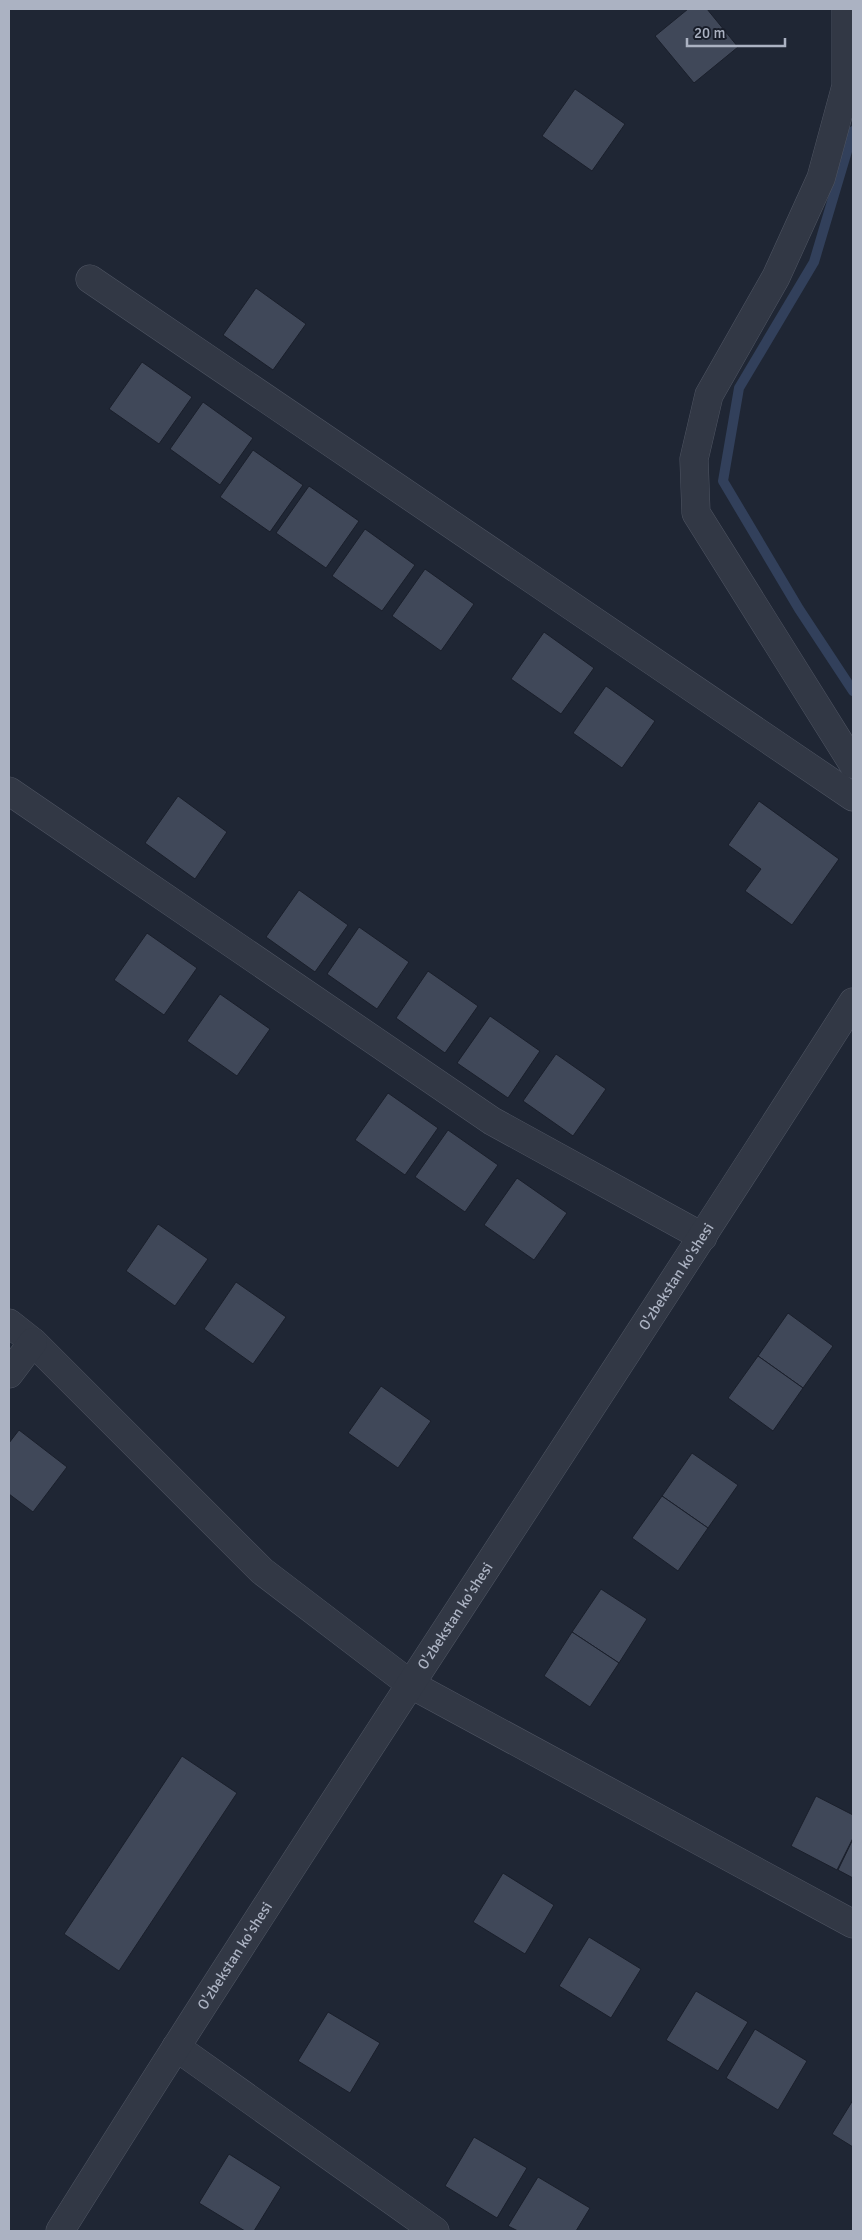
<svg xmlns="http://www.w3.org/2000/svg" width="862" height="2240" viewBox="0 0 862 2240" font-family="Signika,sans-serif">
  <rect width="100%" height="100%" fill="#1f2634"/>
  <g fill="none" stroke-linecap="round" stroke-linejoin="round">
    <polyline stroke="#32405b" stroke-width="10" points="853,131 814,262 739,388 723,481 799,609 853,691"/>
  </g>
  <g fill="#404859" stroke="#1a1f2b">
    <polygon points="688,9 707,9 738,47 694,83 655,36"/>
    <polygon points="575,89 625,124 592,171 542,136"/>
    <polygon points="256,288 306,324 273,370 223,335"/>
    <polygon points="142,362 192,397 159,444 109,409"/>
    <polygon points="203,402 253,438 220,485 170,449"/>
    <polygon points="253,450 303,485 270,532 220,497"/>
    <polygon points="309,486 359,521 326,568 276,533"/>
    <polygon points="365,529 415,565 382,611 332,576"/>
    <polygon points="425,569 474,604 441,651 392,616"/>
    <polygon points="544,632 594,668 561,714 511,679"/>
    <polygon points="606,686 655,721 622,768 573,733"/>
    <polygon points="178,796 227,832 195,879 145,843"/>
    <polygon points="759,801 839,859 792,925 745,891 761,869 728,845"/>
    <polygon points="299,890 348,925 315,972 266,937"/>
    <polygon points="359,927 409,962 377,1009 327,974"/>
    <polygon points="147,933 197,968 164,1015 114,980"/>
    <polygon points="428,971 478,1006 445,1053 396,1018"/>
    <polygon points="220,994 270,1029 237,1076 187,1041"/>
    <polygon points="490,1016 540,1051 508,1098 457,1063"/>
    <polygon points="556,1054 606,1089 573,1136 523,1101"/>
    <polygon points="388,1093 438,1128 405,1175 355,1140"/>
    <polygon points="448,1130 498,1165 465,1212 415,1177"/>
    <polygon points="517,1178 567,1213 534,1260 484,1225"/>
    <polygon points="158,1224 208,1259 175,1306 126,1271"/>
    <polygon points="236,1282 286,1317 253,1364 204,1329"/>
    <polygon points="788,1313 833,1346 803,1388 758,1356"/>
    <polygon points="758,1356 803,1388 773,1431 728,1398"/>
    <polygon points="381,1386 431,1421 398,1468 348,1433"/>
    <polygon points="19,1430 67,1467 33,1512 9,1494 9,1443"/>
    <polygon points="692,1453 738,1485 708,1528 662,1496"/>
    <polygon points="662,1496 708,1528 678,1571 632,1538"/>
    <polygon points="601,1589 647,1619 619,1663 572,1632"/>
    <polygon points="572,1632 619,1663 590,1707 544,1676"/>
    <polygon points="182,1756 237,1793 119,1971 64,1934"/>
    <polygon points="816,1796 853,1815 853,1838 837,1870 791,1846"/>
    <polygon points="853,1839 853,1878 838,1870"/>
    <polygon points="503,1873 554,1905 525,1954 473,1922"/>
    <polygon points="589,1937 641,1969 611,2018 559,1986"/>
    <polygon points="696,1991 748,2022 718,2071 666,2040"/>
    <polygon points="328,2012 380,2043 350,2093 298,2061"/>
    <polygon points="755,2029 807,2061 778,2110 726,2078"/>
    <polygon points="853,2100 853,2147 832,2134"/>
    <polygon points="474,2137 527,2168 497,2218 445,2186"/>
    <polygon points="229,2154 281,2187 254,2231 245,2231 199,2203"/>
    <polygon points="538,2177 590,2208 576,2231 518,2231 508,2226"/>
  </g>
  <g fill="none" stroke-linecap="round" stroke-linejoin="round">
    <defs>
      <g id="minor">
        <polyline points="846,9 846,86 821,178 776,277 709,395 694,459 696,513 853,764"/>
        <polyline points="90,279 853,797"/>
        <polyline points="9,791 492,1121 703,1237"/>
        <polyline points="9,1323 33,1342 262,1571 410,1684 853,1924"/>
        <polyline points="9,1374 33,1342"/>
        <polyline points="176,2047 435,2231"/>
        <path id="s1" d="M 60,2231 C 319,1817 591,1413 853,1002"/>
      </g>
    </defs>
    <use href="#minor" stroke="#4f5563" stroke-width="29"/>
    <use href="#minor" stroke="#323845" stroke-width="28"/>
  </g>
  <g text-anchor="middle" stroke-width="4" stroke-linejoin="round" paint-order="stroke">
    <g font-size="15" fill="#abb2c2" stroke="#181d29">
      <text dy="5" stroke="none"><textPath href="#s1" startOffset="1136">O'zbekstan ko'shesi</textPath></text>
      <text dy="5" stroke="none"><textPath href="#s1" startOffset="731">O'zbekstan ko'shesi</textPath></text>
      <text dy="5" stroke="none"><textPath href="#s1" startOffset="326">O'zbekstan ko'shesi</textPath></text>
    </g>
  </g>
  <rect width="862" height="2240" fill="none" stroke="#abb2c2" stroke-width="20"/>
  <path d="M687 38v8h98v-8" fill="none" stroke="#abb2c2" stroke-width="2.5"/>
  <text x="694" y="38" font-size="15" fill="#abb2c2" stroke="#181d29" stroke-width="4" paint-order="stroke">20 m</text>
</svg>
